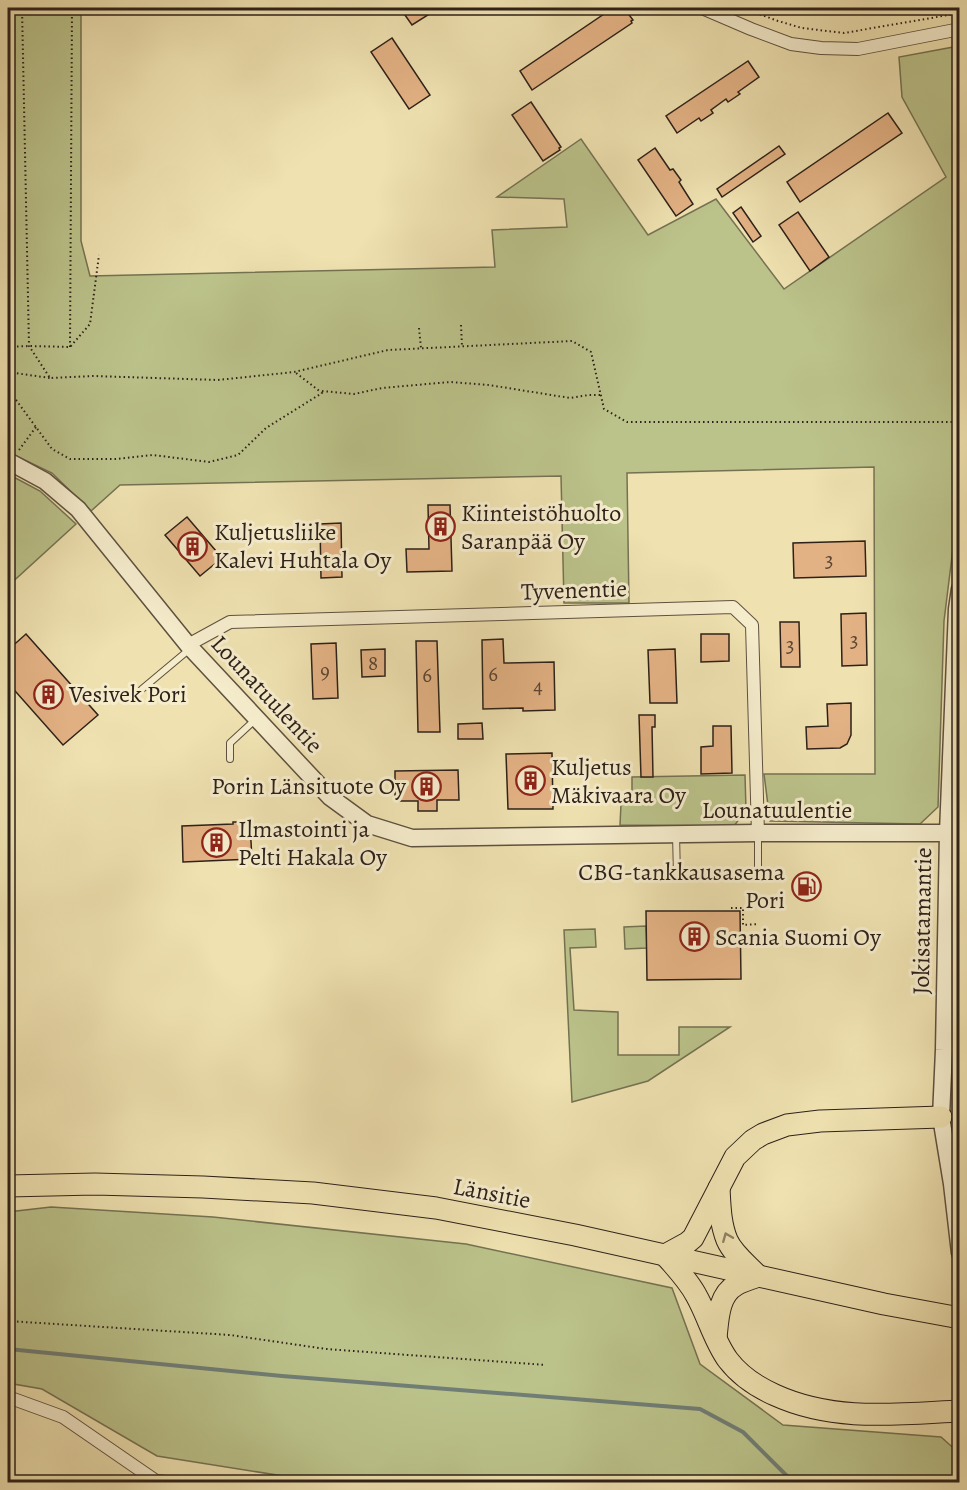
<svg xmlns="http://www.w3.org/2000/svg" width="967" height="1490" viewBox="0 0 967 1490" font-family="Alegreya,serif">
  <rect width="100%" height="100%" fill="#efe1b0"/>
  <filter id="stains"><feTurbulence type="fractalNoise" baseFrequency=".00333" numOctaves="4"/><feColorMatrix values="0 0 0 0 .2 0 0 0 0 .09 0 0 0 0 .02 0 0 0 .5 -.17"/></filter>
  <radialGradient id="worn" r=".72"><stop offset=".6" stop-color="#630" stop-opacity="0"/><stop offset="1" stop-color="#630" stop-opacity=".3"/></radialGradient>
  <g fill="#bbc28a" stroke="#747252" stroke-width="1.5">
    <polygon points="8,8 81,8 81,241 90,276 495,267 492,230 567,227 564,199 497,197 581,139 648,235 716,199 784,289 946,177 902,97 899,57 959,46 960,492 944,621 938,807 920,824 770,821 764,774 875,774 874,467 627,473 629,603 564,603 561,476 120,485 91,511 52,473 8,452"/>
    <polygon points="8,474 40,491 76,524 8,586"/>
    <polygon points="745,775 746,810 734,826 620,825 621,804 632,795 632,777"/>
    <polygon points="646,926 647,948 625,949 624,927"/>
    <polygon points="595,929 596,947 570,948 574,1010 618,1012 618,1055 679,1055 679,1027 730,1027 648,1081 572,1102 564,930"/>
    <polygon points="51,1207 213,1217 466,1244 672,1288 700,1364 783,1425 941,1437 959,1453 959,1482 321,1482 157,1456 42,1389 8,1383 8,1212"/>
  </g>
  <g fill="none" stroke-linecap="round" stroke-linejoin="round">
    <polyline stroke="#707e76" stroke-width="4" points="8,1349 282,1376 700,1409 743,1432 793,1482"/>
  </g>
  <g fill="#e3b284" stroke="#2d2119" stroke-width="1.5">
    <polygon points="400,8 439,8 412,25"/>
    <polygon points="613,8 624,8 633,20 631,21 632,23 532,90 520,71"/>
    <polygon points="392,38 430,95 409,109 371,52"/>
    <polygon points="748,61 759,77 738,92 740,94 728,102 726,99 711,110 713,113 701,121 699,118 677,133 666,116"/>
    <polygon points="531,102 561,147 559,148 560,150 543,161 512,115"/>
    <polygon points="888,113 902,133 800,202 787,182"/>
    <polygon points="779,146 785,154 722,197 717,189"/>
    <polygon points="655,148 670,170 673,169 681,180 679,182 693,204 676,216 638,160"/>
    <polygon points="741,207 761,236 753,242 733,213"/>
    <polygon points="798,212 829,257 810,271 779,225"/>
    <polygon points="428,505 450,505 452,571 407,572 406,549 429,549"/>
    <polygon points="187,517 222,558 200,576 165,535"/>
    <polygon points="341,523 342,577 321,578 320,524"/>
    <polygon points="865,541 866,576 794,578 793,543"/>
    <polygon points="866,613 867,665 842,666 841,614"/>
    <polygon points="780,622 799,622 800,667 781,667"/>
    <polygon points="26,634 98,715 63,745 8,683 8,650"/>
    <polygon points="701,634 729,634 729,661 701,662"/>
    <polygon points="503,639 504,663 554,662 555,710 523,711 523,708 483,709 482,640"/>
    <polygon points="416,641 437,641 440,732 418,732"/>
    <polygon points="336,643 338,698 313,699 311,644"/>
    <polygon points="385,649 385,676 362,677 361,650"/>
    <polygon points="675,649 677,703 650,703 648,650"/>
    <polygon points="851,703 851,735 847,744 840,748 807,749 806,727 828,726 827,704"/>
    <polygon points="639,715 655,715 655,727 652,727 653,777 641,777"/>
    <polygon points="482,723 483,739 458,739 458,724"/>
    <polygon points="713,726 731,726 732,773 701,774 701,747 713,746"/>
    <polygon points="552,753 553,809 508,809 506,754"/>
    <polygon points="458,770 459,800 437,800 437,811 418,811 418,801 395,801 395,771"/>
    <polygon points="233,822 243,822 243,825 250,824 252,859 183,862 182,826 233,824"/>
    <polygon points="646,911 740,911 741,979 647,980"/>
  </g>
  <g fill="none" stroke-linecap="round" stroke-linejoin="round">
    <defs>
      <g id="service">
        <polyline points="142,689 191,648"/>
        <polyline points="230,759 230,743 256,719"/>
        <polyline points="676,834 677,876"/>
        <polyline points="758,877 758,834"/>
      </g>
      <g id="minor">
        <polyline points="702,8 751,29 791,44 821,48 858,49 960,29"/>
        <polyline points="188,645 230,622 733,607 752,625 758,833"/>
        <polyline points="8,1397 63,1417 156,1481 166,1482"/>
      </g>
      <g id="tertiary">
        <polyline points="8,461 45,481 78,509 188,645 330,797 367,824 412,838 758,833 948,833"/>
        <polyline points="960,589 957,609 948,833 944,1050 941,1117 952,1184 960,1253"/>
      </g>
      <g id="trunk">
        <polyline points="8,1186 95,1184 203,1187 313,1193 436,1208 575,1235 884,1304 960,1318"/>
        <path d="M 719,1188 C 720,1205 720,1223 727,1240 C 733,1254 748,1265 758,1276"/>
        <path d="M 665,1255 C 676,1268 688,1280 696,1295 C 708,1316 714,1341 728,1360 C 741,1377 757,1387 775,1395 C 834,1422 897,1414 960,1411"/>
        <polyline points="665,1255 687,1243 693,1238 735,1157 753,1140 763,1134 787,1125 820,1121 941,1117"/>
        <path d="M 716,1338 C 718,1320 718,1295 736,1285 C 742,1281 751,1279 758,1276"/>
      </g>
    </defs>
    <use href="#service" stroke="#5e513f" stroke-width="8"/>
    <use href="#minor" stroke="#5e513f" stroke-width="14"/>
    <use href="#tertiary" stroke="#5e513f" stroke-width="19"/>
    <use href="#trunk" stroke="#2d2119" stroke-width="23"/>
    <g stroke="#2d2119" stroke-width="2" stroke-dasharray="1.5 3" stroke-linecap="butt">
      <polyline points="22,8 29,346 50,378 93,376 218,380 294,372 388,350 572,341 591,352 604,409 627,422 960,422"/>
      <polyline points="743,8 778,21 802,28 844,33 960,13"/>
      <polyline points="461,325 462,346"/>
      <polyline points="419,328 421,348"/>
      <polyline points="8,347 29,346 70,347 90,324 99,255"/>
      <polyline points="70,347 72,8"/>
      <polyline points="8,372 50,378"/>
      <polyline points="8,389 52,449 70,459 116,459 153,455 209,462 238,455 266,428 322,393 296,373"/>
      <polyline points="322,391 354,394 382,388 450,382 489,385 570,398 589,395 601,395"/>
      <polyline points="19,450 36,427"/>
      <polyline points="731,908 743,908 743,925 758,924"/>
      <polyline points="8,1321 230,1335 326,1349 546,1365"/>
    </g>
    <use href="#service" stroke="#f5eccc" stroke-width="6"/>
    <use href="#minor" stroke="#f5eccc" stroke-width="12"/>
    <use href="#tertiary" stroke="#f5eccc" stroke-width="16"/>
    <use href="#trunk" stroke="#efe1b0" stroke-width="21"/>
  </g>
  <defs><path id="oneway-chevron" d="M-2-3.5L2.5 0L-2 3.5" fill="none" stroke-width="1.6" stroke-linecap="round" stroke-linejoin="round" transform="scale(1.5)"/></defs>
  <use stroke="#8e8164" href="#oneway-chevron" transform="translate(727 1237) rotate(-112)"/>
  <defs>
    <symbol id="building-ring" viewBox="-11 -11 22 22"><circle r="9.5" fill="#f5eccc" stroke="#8f2418" stroke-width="1.5"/><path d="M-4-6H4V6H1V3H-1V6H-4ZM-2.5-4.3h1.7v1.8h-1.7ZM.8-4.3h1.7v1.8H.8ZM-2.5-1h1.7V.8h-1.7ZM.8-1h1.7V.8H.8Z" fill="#8f2418"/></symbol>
    <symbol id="fuel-ring" viewBox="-11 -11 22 22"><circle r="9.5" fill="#f5eccc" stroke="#8f2418" stroke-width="1.5"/><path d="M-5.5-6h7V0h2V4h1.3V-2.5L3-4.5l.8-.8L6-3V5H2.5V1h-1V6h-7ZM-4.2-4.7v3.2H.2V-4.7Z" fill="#8f2418"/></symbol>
  </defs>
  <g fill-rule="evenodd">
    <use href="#building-ring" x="424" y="510" width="33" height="33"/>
    <use href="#building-ring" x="176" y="530" width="33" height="33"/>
    <use href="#building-ring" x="32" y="678" width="33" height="33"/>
    <use href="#building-ring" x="514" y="764" width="33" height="33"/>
    <use href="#building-ring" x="410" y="770" width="33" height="33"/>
    <use href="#building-ring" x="200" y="826" width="33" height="33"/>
    <use href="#fuel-ring" x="790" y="870" width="33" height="33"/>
    <use href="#building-ring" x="678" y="920" width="33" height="33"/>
  </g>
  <g text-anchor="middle" stroke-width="6" stroke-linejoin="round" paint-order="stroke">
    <g font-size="21" fill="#5a4534">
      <text x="829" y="567">3</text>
      <text x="854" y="647">3</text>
      <text x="790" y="652">3</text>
      <text x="373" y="670">8</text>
      <text x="325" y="678">9</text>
      <text x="493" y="681">6</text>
      <text x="427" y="682">6</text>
      <text x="538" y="693">4</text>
    </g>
    <g font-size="24" fill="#2d2119" stroke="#f5eccc" text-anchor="start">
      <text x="461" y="521">Kiinteistöhuolto<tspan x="461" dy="28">Saranpää Oy</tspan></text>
      <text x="214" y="540">Kuljetusliike<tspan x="214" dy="28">Kalevi Huhtala Oy</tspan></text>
      <text x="69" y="702">Vesivek Pori</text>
      <text x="551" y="775">Kuljetus<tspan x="551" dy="28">Mäkivaara Oy</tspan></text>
      <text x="406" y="794" text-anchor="end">Porin Länsituote Oy</text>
      <text x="238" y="837">Ilmastointi ja<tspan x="238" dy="28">Pelti Hakala Oy</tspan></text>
      <text x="785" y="880" text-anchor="end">CBG-tankkausasema<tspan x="785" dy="28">Pori</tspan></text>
      <text x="715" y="945">Scania Suomi Oy</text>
    </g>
    <g font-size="24" fill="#2d2119" stroke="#f5eccc">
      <text transform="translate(574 590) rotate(-2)" y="8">Tyvenentie</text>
      <text transform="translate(267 694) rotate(47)" y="8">Lounatuulentie</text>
      <text x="777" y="818">Lounatuulentie</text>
      <text transform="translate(922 921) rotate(-89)" y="8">Jokisatamantie</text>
      <text transform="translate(492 1193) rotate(11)" y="8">Länsitie</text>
    </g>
  </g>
  <rect width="967" height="1490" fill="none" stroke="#efe1b0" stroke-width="30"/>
  <rect x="9" y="9" width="949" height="1472" fill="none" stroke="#2d2119" stroke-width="3"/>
  <rect x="15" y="15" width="937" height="1460" fill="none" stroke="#2d2119" stroke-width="1.5"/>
  <rect width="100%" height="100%" filter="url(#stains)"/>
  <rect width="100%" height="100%" fill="url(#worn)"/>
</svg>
